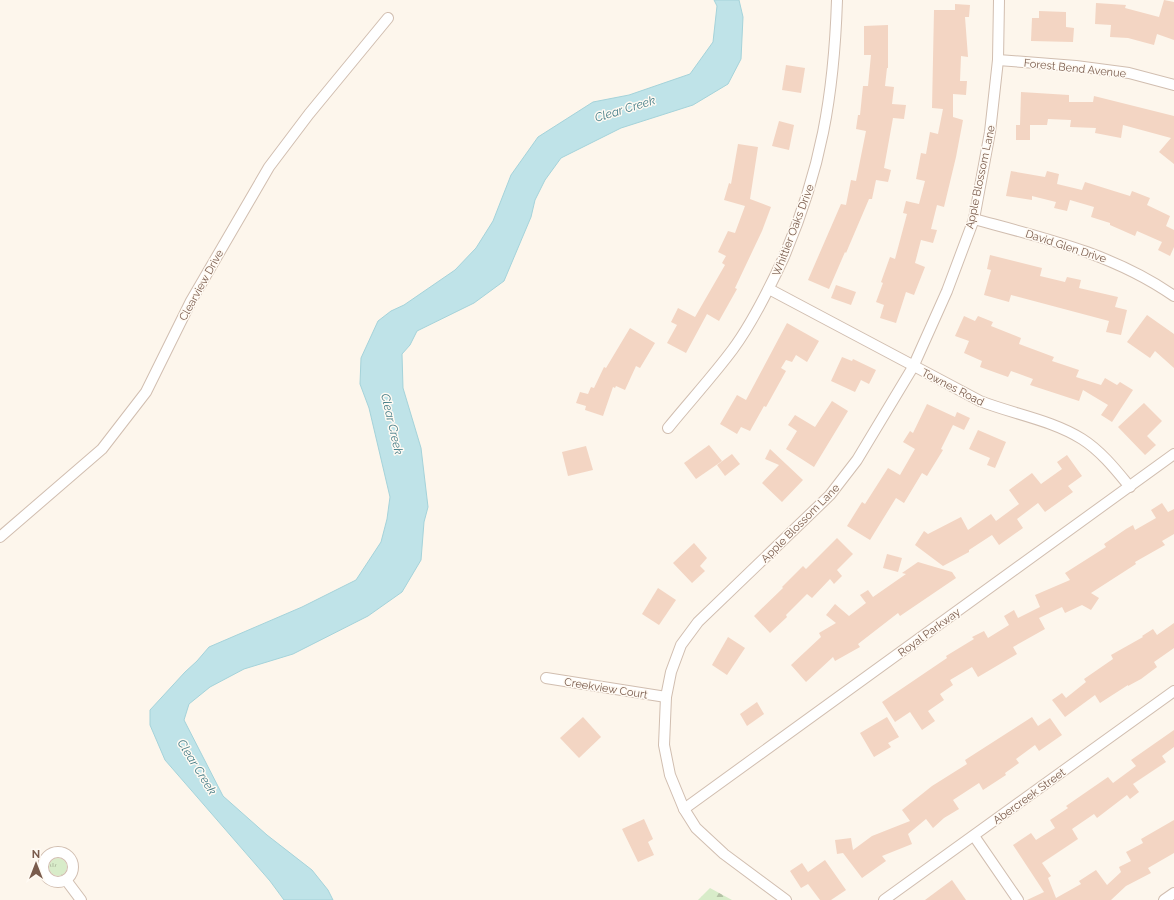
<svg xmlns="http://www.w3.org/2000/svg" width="1174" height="900" viewBox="0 0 1174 900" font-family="Raleway,sans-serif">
  <defs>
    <pattern id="grass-tufts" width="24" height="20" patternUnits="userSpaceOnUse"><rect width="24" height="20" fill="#d8ecc9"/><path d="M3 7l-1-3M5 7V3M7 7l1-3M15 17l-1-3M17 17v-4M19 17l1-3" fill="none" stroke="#b4c2a5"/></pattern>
    <pattern id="forest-firs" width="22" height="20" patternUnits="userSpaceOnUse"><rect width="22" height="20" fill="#d8ecc9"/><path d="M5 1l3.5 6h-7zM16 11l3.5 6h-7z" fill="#b4c2a5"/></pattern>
  </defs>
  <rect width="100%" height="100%" fill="#fdf6ec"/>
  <circle fill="url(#grass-tufts)" cx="58" cy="867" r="9"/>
  <polygon fill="url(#forest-firs)" points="710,888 732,900 698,900"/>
  <polygon fill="#bfe3e8" stroke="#a5d3da" points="714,0 739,0 743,17 741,59 728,84 693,105 621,128 561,158 545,180 535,200 531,217 504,281 474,303 417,331 410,345 402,354 403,388 421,448 428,507 424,522 421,560 402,592 368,616 293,654 244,669 210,687 189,704 184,720 223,796 267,835 312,870 328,890 333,900 284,900 270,881 165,760 150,725 150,710 185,672 197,661 209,647 302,607 356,580 381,542 387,519 390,497 369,408 360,384 361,358 378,321 391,311 404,305 455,270 476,248 493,221 511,175 538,137 593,102 629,95 690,74 713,42 717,6"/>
  <g fill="#f3d5c3">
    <polygon points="1164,0 1174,2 1174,40 1157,34 1154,45 1128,38 1110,37 1111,25 1095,24 1096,3 1126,5 1125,8 1159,17"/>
    <polygon points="955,4 970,5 969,17 965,17 968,57 961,56 960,81 967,81 966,95 953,94 953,117 963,120 956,157 944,207 937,205 931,229 937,230 933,243 921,240 915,263 925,267 914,295 906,292 896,323 880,318 884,305 876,302 883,283 881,282 890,257 895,259 907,214 903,213 906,201 919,204 925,181 916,179 921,153 926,154 930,132 938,134 943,109 932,108 934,10 955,10"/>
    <polygon points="1039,11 1066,12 1066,27 1074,28 1073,42 1031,41 1032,18 1039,18"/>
    <polygon points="888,25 888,68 887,68 885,86 894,87 892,104 906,105 904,119 893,118 884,168 891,170 888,182 876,180 872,199 869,199 846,253 845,252 829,289 808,280 841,204 846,205 851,180 856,181 866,131 856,129 858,115 860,115 863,86 868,86 871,55 864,55 864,26"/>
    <polygon points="786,65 805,68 801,93 782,90"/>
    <polygon points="1021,92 1069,95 1069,102 1093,102 1094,96 1174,116 1174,164 1159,152 1171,138 1123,125 1121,138 1095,133 1096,128 1070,127 1071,120 1048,119 1047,125 1030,125 1030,140 1016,140 1016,125 1020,125"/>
    <polygon points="779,121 794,125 789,150 772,146"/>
    <polygon points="738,144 758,147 750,199 771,207 762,231 735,288 737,289 719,321 707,314 686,353 667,343 677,325 671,322 678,308 695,317 725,265 722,263 726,256 718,252 728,231 735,233 745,206 724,200 729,183 731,184"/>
    <polygon points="1011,171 1045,177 1047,171 1059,174 1057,184 1082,190 1085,182 1130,196 1132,191 1150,198 1147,205 1170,216 1166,226 1174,230 1174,247 1170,256 1158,250 1162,242 1137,231 1135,236 1110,225 1110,223 1091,217 1094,207 1070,200 1067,211 1054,208 1056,202 1032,196 1032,200 1006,196"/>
    <polygon points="990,255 1042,268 1040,276 1065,282 1067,277 1081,280 1079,288 1118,297 1115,307 1127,310 1121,335 1106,332 1109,321 1011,295 1009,302 984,295 991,270 987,269"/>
    <polygon points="836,285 856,292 851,305 831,298"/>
    <polygon points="1147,315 1174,334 1174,368 1155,351 1150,358 1127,342"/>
    <polygon points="964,316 975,321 978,316 993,322 991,326 1021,338 1019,344 1054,357 1052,361 1079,370 1076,377 1101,385 1105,378 1117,385 1120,382 1133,390 1112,422 1101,415 1108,405 1083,390 1079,401 1030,385 1033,379 1011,371 1008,377 980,367 982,361 964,353 969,341 955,336"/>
    <polygon points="787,323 819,341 807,362 796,355 792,362 786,360 781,368 786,371 766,407 764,406 750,431 741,427 737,434 720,424 737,395 746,400"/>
    <polygon points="630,328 655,343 640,368 636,366 625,390 616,386 615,388 613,387 603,416 585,410 586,406 576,403 580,392 588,394 591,387 594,388 604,367 606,368"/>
    <polygon points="842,357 852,361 853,359 876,370 869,384 861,380 855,392 831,381"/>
    <polygon points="832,401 848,411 814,467 786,449 797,431 788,425 795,415 815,427"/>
    <polygon points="1144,403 1162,421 1147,436 1156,445 1145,455 1118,427"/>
    <polygon points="927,404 955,417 957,412 970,418 964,430 953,425 941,449 943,450 927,476 922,473 904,503 896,498 870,540 847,526 862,502 865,504 888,468 900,475 915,449 903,442 910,431 913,433"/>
    <polygon points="978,430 1006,442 995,468 987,465 990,458 969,449"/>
    <polygon points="709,445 722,461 696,479 684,463"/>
    <polygon points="586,446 593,470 568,476 562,452"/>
    <polygon points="770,449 803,480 782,502 762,483 779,465 765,459"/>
    <polygon points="732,454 740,464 725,476 717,465"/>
    <polygon points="1067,455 1082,476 1068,486 1073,492 1045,512 1038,503 1017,519 1023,528 999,545 992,535 969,550 969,552 943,566 915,545 924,531 928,534 961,517 968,530 991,514 996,521 1019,504 1009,490 1032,473 1041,484 1062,469 1057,462"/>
    <polygon points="1162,503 1168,512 1174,509 1174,534 1162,541 1165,545 1135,562 1136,564 1091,593 1099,598 1091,610 1082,605 1065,613 1062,607 1039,618 1045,629 1013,647 1017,654 978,677 972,667 950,680 953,685 940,694 944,700 928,711 935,721 922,730 910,712 895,722 882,702 947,658 946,656 974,639 972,637 984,631 988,638 1009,625 1004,616 1014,610 1018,618 1040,607 1035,595 1070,580 1065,573 1106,547 1104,544 1126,529 1133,525 1135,530 1156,518 1151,510"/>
    <polygon points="837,538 853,554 837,570 842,576 834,584 830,579 812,598 807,594 786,615 787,617 770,633 754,616 783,588 782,587 803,566 806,569"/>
    <polygon points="694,543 707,558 700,566 705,571 692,583 673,563"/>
    <polygon points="887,554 902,558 898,572 883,568"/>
    <polygon points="918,562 952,572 956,578 900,616 898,613 858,644 860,647 835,661 833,657 806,682 791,665 821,637 819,633 836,623 826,615 835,604 849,616 866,603 860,595 868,590 873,597 906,574 902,573"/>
    <polygon points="658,588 676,600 659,625 642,614"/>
    <polygon points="1174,623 1174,648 1154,662 1157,667 1141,679 1128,686 1128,685 1100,703 1095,695 1065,717 1052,700 1062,693 1066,698 1086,682 1084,679 1113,659 1111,655 1143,637 1142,636 1153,629 1157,635"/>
    <polygon points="728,637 745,648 727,675 712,665"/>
    <polygon points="757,702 764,714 747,726 740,714"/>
    <polygon points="583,717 601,737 579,758 560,738"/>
    <polygon points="887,717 899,737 888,743 891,747 874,757 860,733"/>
    <polygon points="1032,717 1038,726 1050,718 1062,735 1039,751 1035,745 1016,759 1019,763 1005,773 1006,775 983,790 979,783 953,800 959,809 944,818 933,828 926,819 908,834 912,844 882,856 886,861 862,878 843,853 837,854 835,840 851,838 853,850 872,836 910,821 902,810 932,786 967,764 965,760"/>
    <polygon points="1174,730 1174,747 1162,756 1166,762 1133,784 1139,792 1130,799 1127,795 1097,818 1094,814 1072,829 1078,839 1042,863 1051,876 1048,878 1056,898 1081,884 1079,881 1096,870 1107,885 1121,872 1119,867 1131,861 1126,852 1143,843 1141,839 1174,820 1174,853 1148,868 1151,873 1126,886 1111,900 1027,900 1044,892 1013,845 1031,833 1036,840 1055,828 1050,820 1068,808 1066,806 1108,777 1113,783 1136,766 1131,760"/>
    <polygon points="644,819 653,839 648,842 654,855 638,862 622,829"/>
    <polygon points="825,860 846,890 831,900 820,900 808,884 801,888 790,871 802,863 808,872"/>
    <polygon points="952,880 966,900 925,900"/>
  </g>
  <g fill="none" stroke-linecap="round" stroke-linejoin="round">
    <defs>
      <g id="minor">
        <polyline points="998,60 1076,66 1129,73 1174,85"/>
        <path d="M 974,219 C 1044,238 1114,254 1174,296"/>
        <path d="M 769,289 L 980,401 C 1013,414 1052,420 1082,439 C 1101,451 1116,470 1130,487"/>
        <path d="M 668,428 C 689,402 713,376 733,349 C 753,322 769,289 783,259 C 821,171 834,95 837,0"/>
        <polyline points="0,537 102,449 146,392 191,301 269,167 309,114 388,18"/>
        <polyline points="546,678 666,697"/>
        <polyline points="684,809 1174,454"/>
        <polyline points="974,836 1018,900"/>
        <circle cx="58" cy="867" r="15"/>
        <polyline points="66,880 81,900"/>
        <polyline points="786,900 724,854 696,828 684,809 670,775 664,745 666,697 671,672 681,645 698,622 830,495 857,460 913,367 947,291 974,219 990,132 998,60 999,0"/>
        <polyline points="884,900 1174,691"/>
        <polyline points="1164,900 1174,893"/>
      </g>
    </defs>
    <use href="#minor" stroke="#d1beb0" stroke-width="12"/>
    <use href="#minor" stroke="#fff" stroke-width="10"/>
  </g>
  <g text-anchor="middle" stroke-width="3" stroke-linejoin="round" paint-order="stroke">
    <g font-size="11" fill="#7a5c4d" stroke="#fffaf3">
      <text transform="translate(1075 68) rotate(6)" y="4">Forest Bend Avenue</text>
      <text transform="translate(980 177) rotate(-78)" y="4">Apple Blossom Lane</text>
      <text transform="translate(793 230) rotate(-69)" y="4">Whittier Oaks Drive</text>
      <text transform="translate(1066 246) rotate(18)" y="4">David Glen Drive</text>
      <text transform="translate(201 285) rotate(-61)" y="4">Clearview Drive</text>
      <text transform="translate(953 387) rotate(27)" y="4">Townes Road</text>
      <text transform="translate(800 523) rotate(-45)" y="4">Apple Blossom Lane</text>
      <text transform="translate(929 632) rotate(-36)" y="4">Royal Parkway</text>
      <text transform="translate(606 688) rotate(9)" y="4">Creekview Court</text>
      <text transform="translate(1029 796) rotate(-36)" y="4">Abercreek Street</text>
    </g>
    <g font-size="12" font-style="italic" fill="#437c86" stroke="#fffaf3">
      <text transform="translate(625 109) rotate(-17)" y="4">Clear Creek</text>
      <text transform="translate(392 424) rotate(77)" y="4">Clear Creek</text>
      <text transform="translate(197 767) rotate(58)" y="4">Clear Creek</text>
    </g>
  </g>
  <g transform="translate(36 864)" stroke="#fffaf3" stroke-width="3" paint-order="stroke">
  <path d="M0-3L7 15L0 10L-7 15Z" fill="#7a5c4d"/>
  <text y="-6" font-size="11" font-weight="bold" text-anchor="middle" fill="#7a5c4d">N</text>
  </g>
</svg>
